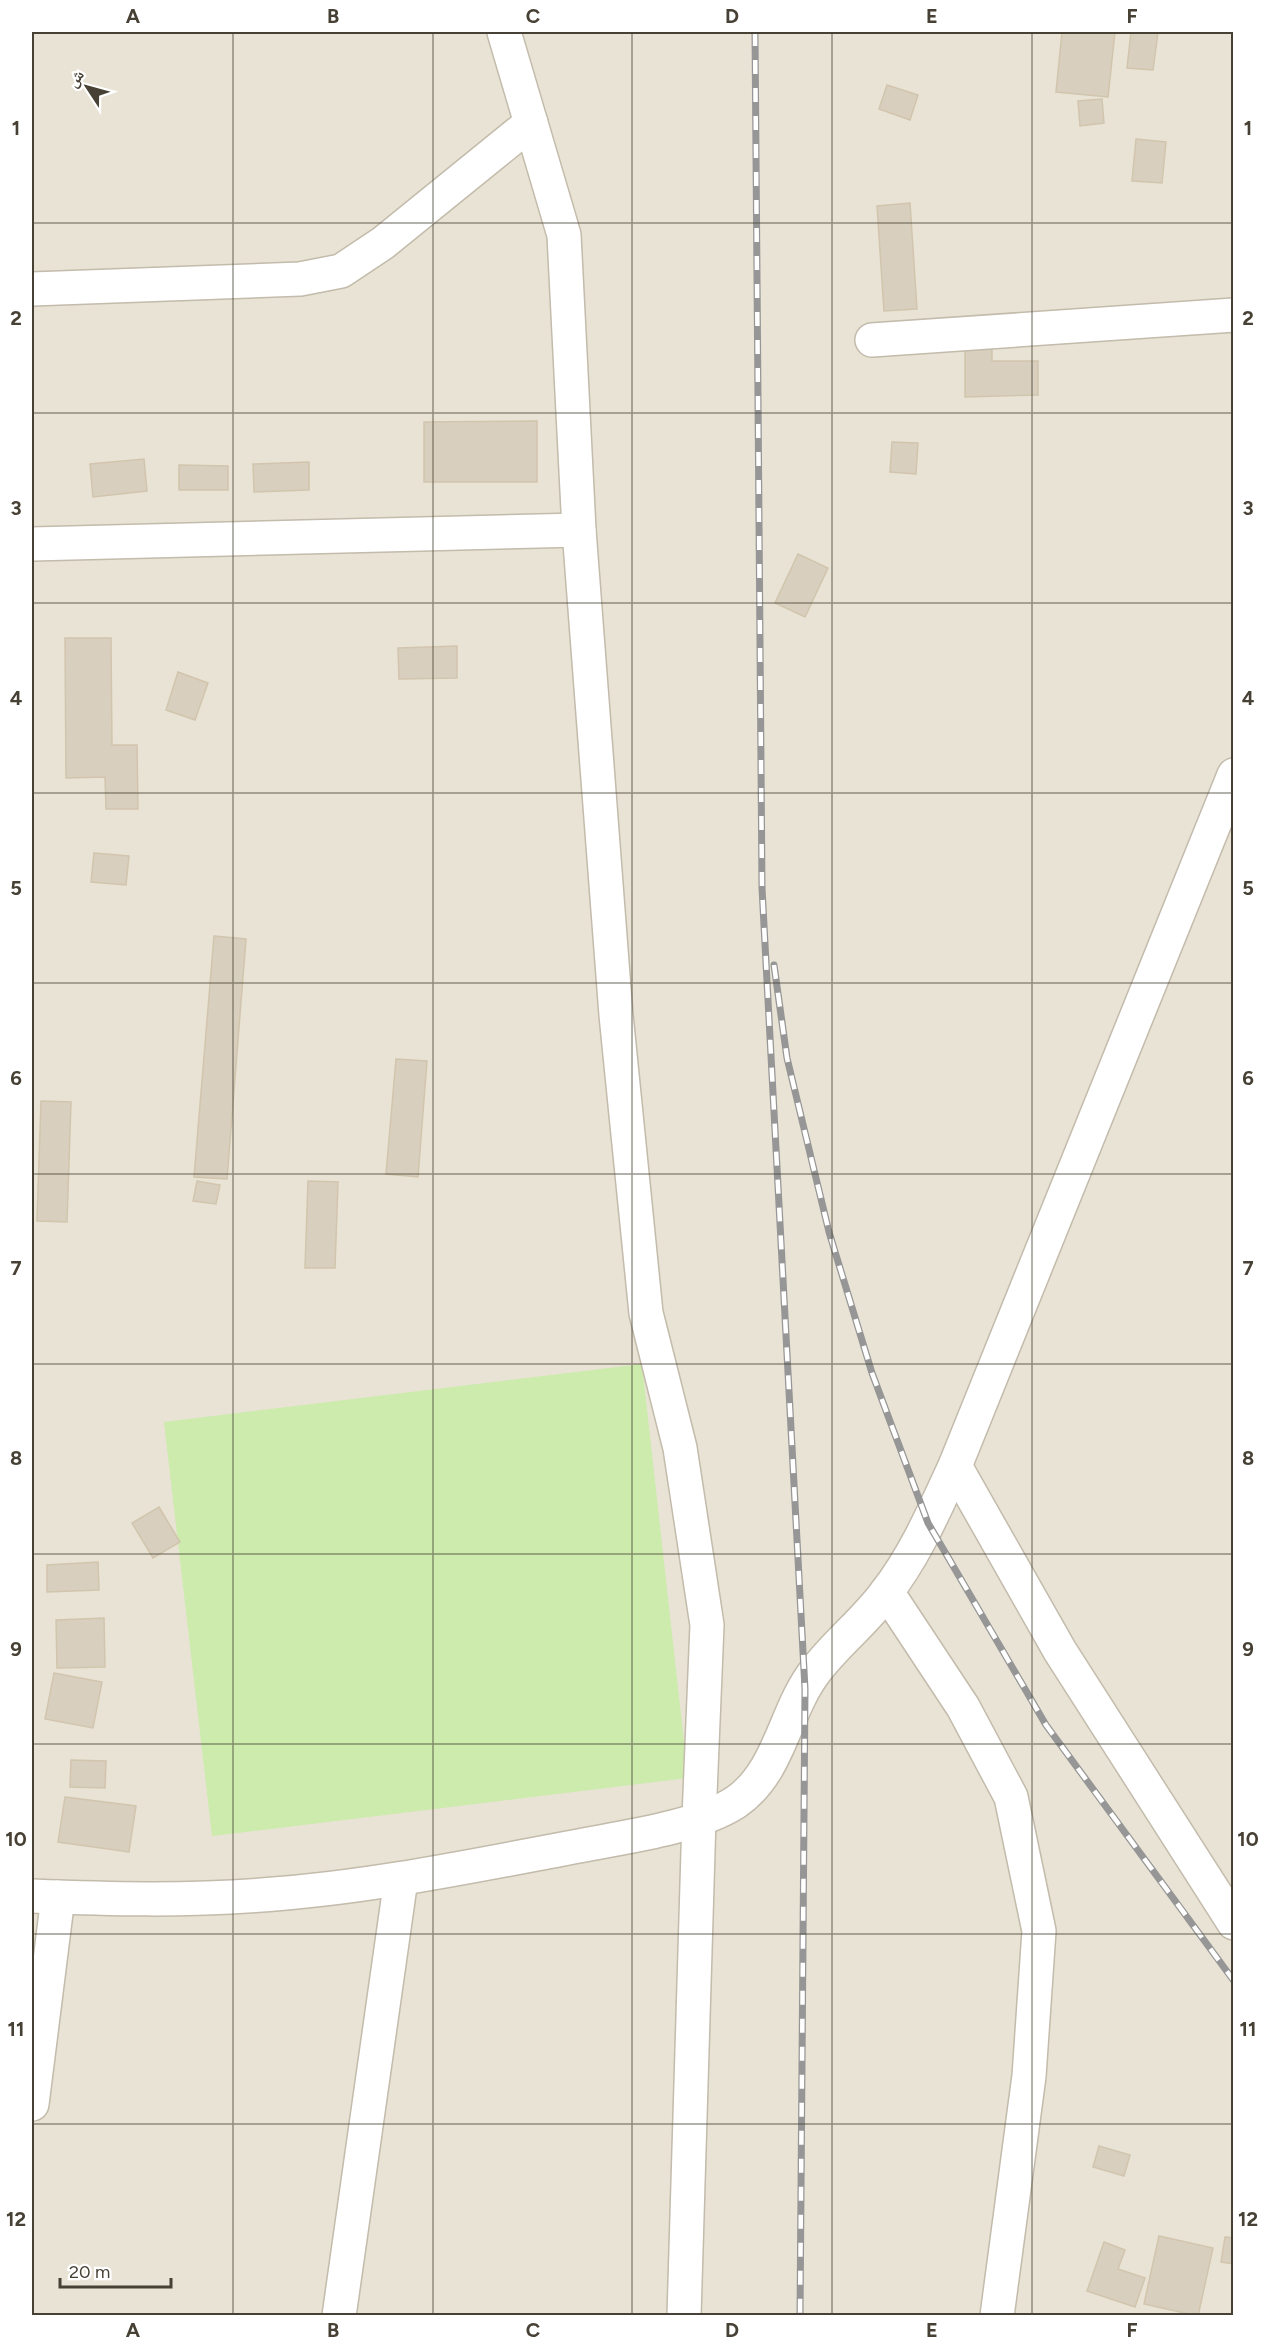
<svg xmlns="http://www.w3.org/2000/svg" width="1265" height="2347" viewBox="0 0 1265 2347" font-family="Figtree,'Noto Naskh Arabic',sans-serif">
  <rect width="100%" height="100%" fill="#f4f0e6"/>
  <rect fill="#e8e3d4" x="32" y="32" width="1201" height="2283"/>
  <polygon fill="#ccebac" points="642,1364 688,1778 212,1836 164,1422"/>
  <g fill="#d9cfbe" stroke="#d2c5ad" stroke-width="1.5">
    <polygon points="1062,32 1115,32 1108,97 1056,92"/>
    <polygon points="1131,32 1158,32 1153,70 1127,68"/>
    <polygon points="887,85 918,95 910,120 879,109"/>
    <polygon points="1102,99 1104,123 1080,126 1078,101"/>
    <polygon points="1136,139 1166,142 1162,183 1132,181"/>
    <polygon points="910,203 917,309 884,311 877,206"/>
    <polygon points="965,342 992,342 992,361 1038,361 1038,395 965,397"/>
    <polygon points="537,421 537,482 424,482 424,422"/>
    <polygon points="892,442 918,443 916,474 890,472"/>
    <polygon points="144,459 147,491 93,497 90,464"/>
    <polygon points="309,462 309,490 254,492 253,464"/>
    <polygon points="179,465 228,466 228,490 179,490"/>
    <polygon points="798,554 828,568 805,617 775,603"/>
    <polygon points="65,638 111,638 112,745 137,745 138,809 106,809 105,777 66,778"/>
    <polygon points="457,646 457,678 399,679 398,648"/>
    <polygon points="178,672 208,683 195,720 166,710"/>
    <polygon points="94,853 129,856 126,885 91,882"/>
    <polygon points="214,936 246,939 227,1179 194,1177"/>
    <polygon points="396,1059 427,1061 418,1177 386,1174"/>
    <polygon points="41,1101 71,1102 67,1222 37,1221"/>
    <polygon points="197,1181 220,1185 216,1204 193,1201"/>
    <polygon points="308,1181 338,1182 335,1268 305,1268"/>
    <polygon points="159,1507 180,1542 153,1558 132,1523"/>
    <polygon points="98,1562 99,1590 47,1592 47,1565"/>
    <polygon points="104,1618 105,1667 57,1668 56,1620"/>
    <polygon points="54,1673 102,1682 93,1728 45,1719"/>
    <polygon points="71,1760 106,1761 105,1788 70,1787"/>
    <polygon points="65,1797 136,1806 129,1852 58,1842"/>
    <polygon points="1099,2146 1130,2155 1124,2176 1093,2167"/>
    <polygon points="1159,2236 1213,2248 1198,2316 1144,2304"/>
    <polygon points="1225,2237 1234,2238 1234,2264 1221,2262"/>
    <polygon points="1104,2242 1125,2250 1118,2269 1145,2278 1135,2307 1087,2291"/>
  </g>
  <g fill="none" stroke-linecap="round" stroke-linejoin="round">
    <defs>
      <g id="street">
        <polyline points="504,32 564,235 579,530 616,1015 646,1313 680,1448 707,1625 699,1818 684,2316"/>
        <polyline points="32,289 300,279 341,271 383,243 531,123"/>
        <polyline points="872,340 1234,315"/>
        <polyline points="32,544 579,530"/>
        <polyline points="955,1466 1060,1651 1234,1923"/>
        <polyline points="887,1592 963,1707 1011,1797 1039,1931 1029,2076 997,2316"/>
        <path d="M 32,1896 C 109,1899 184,1901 262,1895 C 365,1888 467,1867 568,1848 C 616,1838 695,1829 736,1802 C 781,1771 784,1710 817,1669 C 838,1642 865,1621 885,1594 C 915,1556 935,1509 955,1466 L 1234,775"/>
        <polyline points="32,2104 58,1897"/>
        <polyline points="339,2316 401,1879"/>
      </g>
    </defs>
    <use href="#street" stroke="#c3bbab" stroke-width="36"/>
    <use href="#street" stroke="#fff" stroke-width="33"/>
    <defs>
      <g id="rail">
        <polyline points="755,32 762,888 805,1689 800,2316"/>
        <polyline points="774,965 787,1058 829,1232 872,1373 928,1523 1046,1725 1234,1981"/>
      </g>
    </defs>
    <use href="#rail" stroke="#969696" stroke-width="7"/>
    <use href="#rail" stroke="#fff" stroke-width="4.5" stroke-dasharray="14" stroke-linecap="butt"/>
  </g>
  <path fill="none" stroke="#474135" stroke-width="1.5" stroke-opacity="0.55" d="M 233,32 L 233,2316M 433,32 L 433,2316M 632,32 L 632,2316M 832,32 L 832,2316M 1032,32 L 1032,2316M 32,223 L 1234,223M 32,413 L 1234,413M 32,603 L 1234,603M 32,793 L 1234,793M 32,983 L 1234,983M 32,1174 L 1234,1174M 32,1364 L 1234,1364M 32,1554 L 1234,1554M 32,1744 L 1234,1744M 32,1934 L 1234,1934M 32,2124 L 1234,2124"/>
  <rect width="1265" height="2347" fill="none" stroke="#ffffff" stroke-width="66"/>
  <g transform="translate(87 87) rotate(306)" stroke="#ffffff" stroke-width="4.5" paint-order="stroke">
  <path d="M0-4.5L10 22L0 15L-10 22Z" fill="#474135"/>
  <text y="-9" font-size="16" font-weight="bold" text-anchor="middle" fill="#474135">ش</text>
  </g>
  <path d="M60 2278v9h111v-9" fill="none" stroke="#474135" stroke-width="3"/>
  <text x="69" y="2278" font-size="18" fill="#474135" stroke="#ffffff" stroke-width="4.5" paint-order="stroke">20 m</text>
  <rect x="33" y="33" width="1199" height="2281" fill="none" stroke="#474135" stroke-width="2"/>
  <g font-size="20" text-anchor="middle" font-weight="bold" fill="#474135">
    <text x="133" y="23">A</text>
    <text x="333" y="23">B</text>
    <text x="533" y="23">C</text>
    <text x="732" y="23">D</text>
    <text x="932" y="23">E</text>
    <text x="1132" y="23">F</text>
    <text x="16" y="135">1</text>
    <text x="1248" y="135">1</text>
    <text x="16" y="325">2</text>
    <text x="1248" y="325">2</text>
    <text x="16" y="515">3</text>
    <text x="1248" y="515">3</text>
    <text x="16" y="705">4</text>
    <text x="1248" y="705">4</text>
    <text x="16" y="895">5</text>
    <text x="1248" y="895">5</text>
    <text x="16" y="1085">6</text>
    <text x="1248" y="1085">6</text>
    <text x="16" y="1275">7</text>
    <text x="1248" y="1275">7</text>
    <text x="16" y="1465">8</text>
    <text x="1248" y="1465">8</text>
    <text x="16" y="1656">9</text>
    <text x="1248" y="1656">9</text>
    <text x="16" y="1846">10</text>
    <text x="1248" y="1846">10</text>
    <text x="16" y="2036">11</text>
    <text x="1248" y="2036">11</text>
    <text x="16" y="2226">12</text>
    <text x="1248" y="2226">12</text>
    <text x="133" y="2337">A</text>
    <text x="333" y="2337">B</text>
    <text x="533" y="2337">C</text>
    <text x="732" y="2337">D</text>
    <text x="932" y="2337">E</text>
    <text x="1132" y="2337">F</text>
  </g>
</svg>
